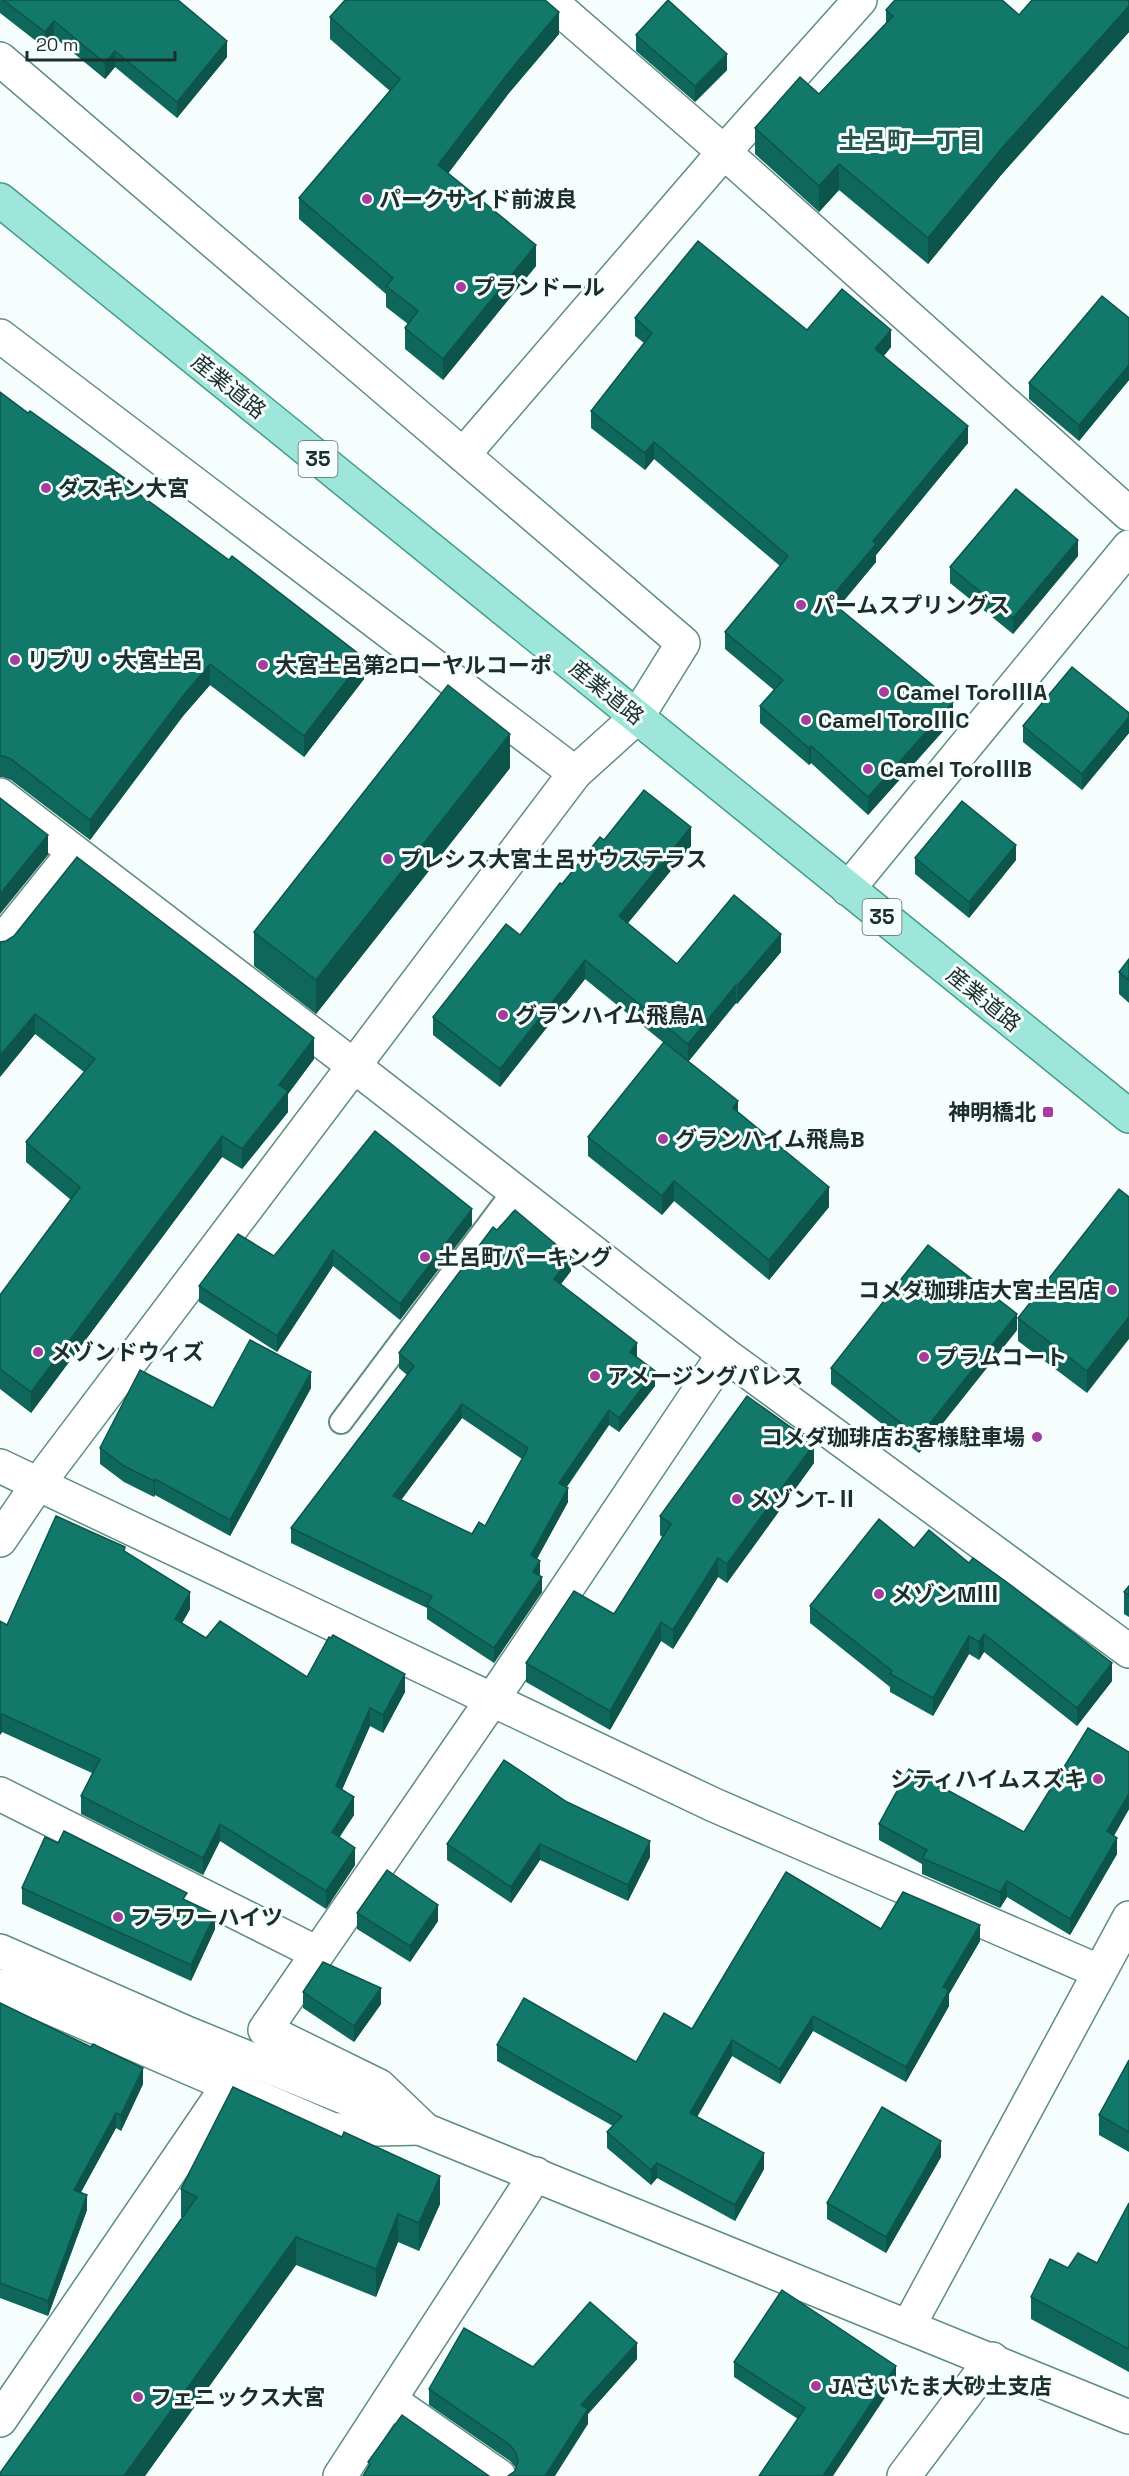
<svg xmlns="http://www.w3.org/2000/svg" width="1129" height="2476" viewBox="0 0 1129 2476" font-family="'Space Grotesk','Noto Sans JP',sans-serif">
  <rect width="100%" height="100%" fill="#f5fefc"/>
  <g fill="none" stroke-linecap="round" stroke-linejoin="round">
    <defs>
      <polyline id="service" points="341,1422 514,1191"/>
      <g id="minor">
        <polyline points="549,0 724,152 1129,514"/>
        <polyline points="0,59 683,643 637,717 575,773 38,1484 0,1540"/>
        <polyline points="0,336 575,773"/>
        <polyline points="463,455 724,152 860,0"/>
        <polyline points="0,795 354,1066 724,1354 1129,1651"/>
        <polyline points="848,889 1129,547"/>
        <polyline points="0,944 74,852"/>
        <polyline points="0,1466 714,1805 1098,1971"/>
        <polyline points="0,1794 317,1953"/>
        <polyline points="0,1986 333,2130 421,2128"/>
        <polyline points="423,2128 379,2086 265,2030 492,1700 724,1354"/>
        <polyline points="390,2400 499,2476"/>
        <polyline points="0,2420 228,2086"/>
        <polyline points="340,2476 536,2174"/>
        <polyline points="904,2476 992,2359"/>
      </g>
      <g id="tertiary">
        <polyline points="0,1951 189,2034 1129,2417"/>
        <polyline points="908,2327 1129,1918"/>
      </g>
      <polyline id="primary" points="0,200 1129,1116"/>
    </defs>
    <use href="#service" stroke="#608b83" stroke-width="26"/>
    <use href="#minor" stroke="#608b83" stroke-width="36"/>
    <use href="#tertiary" stroke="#608b83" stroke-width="36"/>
    <use href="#primary" stroke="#479b8d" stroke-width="36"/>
    <use href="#service" stroke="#fff" stroke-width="22"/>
    <use href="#minor" stroke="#fff" stroke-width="33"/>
    <use href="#tertiary" stroke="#fff" stroke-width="33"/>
    <use href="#primary" stroke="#9ee6da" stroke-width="33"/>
  </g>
  <g fill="#0f675b" fill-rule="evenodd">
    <polygon points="0,0 178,0 227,57 177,118 115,67 105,79 54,37 45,48 0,13"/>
    <polygon points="1129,0 1129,32 1002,174 928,264 839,190 819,212 755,154 755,128 819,94 886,23 886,10 1019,15"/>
    <polygon points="330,17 559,34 509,93 448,173 536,266 443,380 405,349 405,328 408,324 386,307 386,294 299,219 299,198 390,91 330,39"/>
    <polygon points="636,35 727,70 695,102 636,51"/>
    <polygon points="635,318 807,330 891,347 884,356 968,443 876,555 876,562 838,608 953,720 868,815 811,763 809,765 760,723 760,706 774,690 725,649 725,632 780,566 654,459 645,470 591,428 591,411 644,343 635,336"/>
    <polygon points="1129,318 1129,380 1079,441 1029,399 1029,383"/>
    <polygon points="0,392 137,492 364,679 304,757 210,685 183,716 90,840 11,780 3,777 0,777"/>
    <polygon points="1078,556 1013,634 950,583 950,567"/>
    <polygon points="1129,713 1129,733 1082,790 1023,742 1023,726"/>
    <polygon points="510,768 316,1014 254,966 254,932"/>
    <polygon points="604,840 691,846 628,923 677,964 781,952 737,1004 736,1003 688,1062 738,1112 829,1207 769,1280 674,1201 662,1215 588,1156 588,1137 664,1043 585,979 500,1087 433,1035 433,1017 520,935 562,884"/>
    <polygon points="915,858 1016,860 969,918 915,874"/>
    <polygon points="0,942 314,1059 288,1094 288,1112 242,1169 222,1157 31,1413 0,1389 0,1295 71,1200 26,1162 26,1142 84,1072 35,1034 0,1077"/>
    <polygon points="1129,959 1129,1003 1119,994 1119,972"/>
    <polygon points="1119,1189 1087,1393 1018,1341 1018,1318"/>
    <polygon points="472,1225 400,1320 333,1266 277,1352 199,1302 199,1286 274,1256"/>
    <path d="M 497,1230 L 571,1271 L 561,1284 L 637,1357 L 655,1386 L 619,1432 L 609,1425 L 567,1487 L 568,1502 L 537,1559 L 540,1575 L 542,1592 L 494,1663 L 427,1619 L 427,1608 L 291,1543 L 291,1528 L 407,1375 L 399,1368 L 399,1353 ZM 462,1418 L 522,1459 L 485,1526 L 472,1534 L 401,1500 Z"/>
    <polygon points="1017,1330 919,1453 831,1384 831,1368"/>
    <polygon points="311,1388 230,1536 155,1495 154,1497 124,1482 100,1464 100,1448 213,1408"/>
    <polygon points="814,1463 727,1583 718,1577 673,1649 661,1641 610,1730 526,1682 526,1663 614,1614 662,1537 660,1535 660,1516"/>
    <polygon points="914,1548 1112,1681 1077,1726 984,1652 979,1660 969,1654 933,1716 890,1692 890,1687 810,1623 810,1606"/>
    <polygon points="125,1552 190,1609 182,1623 206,1638 307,1677 405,1692 383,1733 370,1726 342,1790 354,1815 339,1837 355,1865 326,1909 220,1841 203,1875 81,1814 81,1796 92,1773 2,1732 0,1735 0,1621 7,1625"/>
    <polygon points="1129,1586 1129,1617 1124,1614 1124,1592"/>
    <polygon points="1129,1752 1129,1809 1114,1836 1117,1854 1070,1935 1007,1897 1000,1908 922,1874 922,1864 879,1840 879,1824 1024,1832"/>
    <polygon points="567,1802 650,1857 628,1901 540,1860 511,1903 447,1860 447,1844"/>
    <polygon points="58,1843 187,1901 215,1929 191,1981 22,1904 22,1888"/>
    <polygon points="357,1913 438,1921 410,1962 357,1929"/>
    <polygon points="881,1929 980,1941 949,1994 949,2006 906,2082 813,2031 780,2084 732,2056 697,2117 764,2169 735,2221 657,2178 651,2185 607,2148 607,2132 613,2126 497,2061 497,2045 636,2062 692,2029"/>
    <polygon points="303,1992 381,2004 354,2042 303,2008"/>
    <polygon points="0,2003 143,2084 121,2131 116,2128 81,2192 87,2210 48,2316 0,2298"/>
    <polygon points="1129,2060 1129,2152 1099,2135 1099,2115"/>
    <polygon points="941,2157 886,2253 827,2219 827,2203"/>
    <polygon points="181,2189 440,2204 419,2251 398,2242 376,2297 296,2265 145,2476 0,2476 182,2217 181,2217"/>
    <polygon points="1129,2203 1129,2372 1031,2319 1031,2297 1068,2268 1097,2263"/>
    <polygon points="637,2359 588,2414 588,2424 515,2471 516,2468 510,2461 429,2405 429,2389 533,2367"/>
    <polygon points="734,2362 896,2381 798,2419 734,2377"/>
  </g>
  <g fill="#0d544a">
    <polygon points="1129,6 1129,32 1002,174 928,264 928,238 1002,148"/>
    <polygon points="559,12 559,34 509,93 438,187 438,165 509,72"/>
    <polygon points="54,21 54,37 45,48 45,32"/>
    <polygon points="227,41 227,57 177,118 177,102"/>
    <polygon points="115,51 115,67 105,79 105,63"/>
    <polygon points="727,54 727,70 695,102 695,86"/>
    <polygon points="839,164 839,190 819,212 819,186"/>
    <polygon points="536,245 536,266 443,380 443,359"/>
    <polygon points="891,330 891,347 875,366 875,349"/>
    <polygon points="1129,365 1129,380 1079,441 1079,425"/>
    <polygon points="968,426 968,443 876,555 876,562 829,618 829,600 873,541"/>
    <polygon points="654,442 654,459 645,470 645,453"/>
    <polygon points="1078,540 1078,556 1013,634 1013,618"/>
    <polygon points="364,658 364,679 304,757 304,736"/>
    <polygon points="210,664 210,685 183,716 90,840 90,820 183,696"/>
    <polygon points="953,702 953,720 868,815 868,797"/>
    <polygon points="1129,717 1129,733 1082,790 1082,774"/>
    <polygon points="510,734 510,768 316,1014 316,980"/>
    <polygon points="811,746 811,763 809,765 809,748"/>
    <polygon points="691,827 691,846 619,934 619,916"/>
    <polygon points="48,835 48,855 0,914 0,894"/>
    <polygon points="1016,845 1016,860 969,918 969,902"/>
    <polygon points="781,934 781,952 737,1004 737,986"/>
    <polygon points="585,960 585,979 500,1087 500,1069"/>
    <polygon points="736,985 736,1003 688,1062 688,1044"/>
    <polygon points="35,1014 35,1034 0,1077 0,1056"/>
    <polygon points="314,1038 314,1059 288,1094 288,1112 242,1169 242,1149 279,1085"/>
    <polygon points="738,1101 738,1121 733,1108"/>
    <polygon points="222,1136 222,1157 31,1413 31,1392"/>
    <polygon points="674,1181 674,1201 662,1215 662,1196"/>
    <polygon points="829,1187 829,1207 769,1280 769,1260"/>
    <polygon points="472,1209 472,1225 400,1320 400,1304"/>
    <polygon points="333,1250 333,1266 277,1352 277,1336"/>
    <polygon points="571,1257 571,1271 554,1293 554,1279"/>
    <polygon points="1017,1314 1017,1330 919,1453 919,1437"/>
    <polygon points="1129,1317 1129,1339 1087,1393 1087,1371"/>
    <polygon points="637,1343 637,1358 630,1352"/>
    <polygon points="655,1371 655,1386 619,1432 619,1418"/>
    <polygon points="311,1372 311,1388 230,1536 230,1520"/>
    <polygon points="462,1404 462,1418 393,1511 393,1496"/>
    <polygon points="609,1410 609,1425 559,1497 559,1483"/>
    <polygon points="814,1444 814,1463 727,1583 727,1564"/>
    <polygon points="155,1479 155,1495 154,1497 154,1481"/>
    <polygon points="568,1488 568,1502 531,1569 531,1555"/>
    <polygon points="718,1558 718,1577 673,1649 673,1630"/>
    <polygon points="540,1561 540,1575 533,1587 533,1572"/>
    <polygon points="542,1577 542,1592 494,1663 494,1648"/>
    <polygon points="190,1592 190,1609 175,1636 175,1619"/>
    <polygon points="661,1622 661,1641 610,1730 610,1711"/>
    <polygon points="984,1634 984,1652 979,1660 979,1642"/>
    <polygon points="969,1636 969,1654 933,1716 933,1698"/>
    <polygon points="1112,1663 1112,1681 1077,1726 1077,1708"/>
    <polygon points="405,1674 405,1692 383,1733 383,1715"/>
    <polygon points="370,1708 370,1726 336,1803 336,1786"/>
    <polygon points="2,1714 2,1732 0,1735 0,1718"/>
    <polygon points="1129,1794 1129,1809 1107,1847 1107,1831"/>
    <polygon points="354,1797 354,1815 332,1849 332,1832"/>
    <polygon points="220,1824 220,1841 203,1875 203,1858"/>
    <polygon points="1117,1838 1117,1854 1070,1935 1070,1919"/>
    <polygon points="650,1841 650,1857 628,1901 628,1885"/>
    <polygon points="540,1844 540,1860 511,1903 511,1887"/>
    <polygon points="355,1848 355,1865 326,1909 326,1891"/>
    <polygon points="1007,1881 1007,1897 1000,1908 1000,1892"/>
    <polygon points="438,1905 438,1921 410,1962 410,1946"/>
    <polygon points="215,1914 215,1929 191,1981 191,1965"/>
    <polygon points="980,1925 980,1941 949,1994 949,2006 906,2082 906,2067 943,1987"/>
    <polygon points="381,1988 381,2004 354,2042 354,2026"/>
    <polygon points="813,2016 813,2031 780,2084 780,2069"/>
    <polygon points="732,2040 732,2056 690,2129 690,2113"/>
    <polygon points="143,2068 143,2084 121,2131 121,2115"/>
    <polygon points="116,2113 116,2128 74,2205 74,2190"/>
    <polygon points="941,2141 941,2157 886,2253 886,2237"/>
    <polygon points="764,2153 764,2169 735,2221 735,2205"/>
    <polygon points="657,2163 657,2178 651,2185 651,2170"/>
    <polygon points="440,2176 440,2204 419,2251 419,2223"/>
    <polygon points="87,2195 87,2210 48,2316 48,2301"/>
    <polygon points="398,2214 398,2242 376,2297 376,2269"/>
    <polygon points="296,2237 296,2265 145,2476 124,2476"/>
    <polygon points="637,2343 637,2359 588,2414 588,2424 555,2476 545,2476 581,2405"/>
    <polygon points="896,2366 896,2381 833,2476 823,2476"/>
  </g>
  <g fill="#12786a" stroke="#0d544a" stroke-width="1.5" fill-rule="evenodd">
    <polygon points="3,0 178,0 227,41 177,102 115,51 105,63 54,21 45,32"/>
    <polygon points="345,0 545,0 559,12 509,72 438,165 536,245 443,359 405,328 418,311 386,286 393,278 299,198 400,79 330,17"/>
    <polygon points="668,0 727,54 695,86 636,35"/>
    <polygon points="895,0 1002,0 1019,15 1032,0 1129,0 1129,6 1002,148 928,238 839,164 819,186 755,128 800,77 819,94 893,16 886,10"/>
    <polygon points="698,241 807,330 842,289 891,330 875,349 968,426 873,541 876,544 829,600 953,702 868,797 811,746 809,748 760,706 783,680 725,632 788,556 654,442 645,453 591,411 652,333 635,318"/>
    <polygon points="1102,296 1129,318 1129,365 1079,425 1029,383"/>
    <polygon points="0,392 28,413 30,411 137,487 135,491 229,560 232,556 364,658 304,736 210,664 183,696 90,820 11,759 3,756 0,756"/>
    <polygon points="1016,489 1078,540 1013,618 950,567"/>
    <polygon points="1072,667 1129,713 1129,717 1082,774 1023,726"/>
    <polygon points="448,685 510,734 316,980 254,932"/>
    <polygon points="644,790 691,827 619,916 677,964 734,895 781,934 737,986 736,985 688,1044 585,960 500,1069 433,1017 506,924 520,935 560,883 562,884 600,837 604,840"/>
    <polygon points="0,798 48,835 0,894"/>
    <polygon points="962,801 1016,845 969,902 915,858"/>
    <polygon points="77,857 314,1038 279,1085 288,1091 242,1149 222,1136 31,1392 0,1369 0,1295 80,1187 26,1142 95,1059 35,1014 0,1056 0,942 6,941 14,936"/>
    <polygon points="1129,959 1129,980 1119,972"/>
    <polygon points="664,1042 738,1101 733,1108 829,1187 769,1260 674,1181 662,1196 588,1137"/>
    <polygon points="375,1131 472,1209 400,1304 333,1250 277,1336 199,1286 238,1234 274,1256"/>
    <polygon points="1119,1189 1129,1197 1129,1317 1087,1371 1018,1318"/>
    <path d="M 515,1210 L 571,1257 L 554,1279 L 637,1343 L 630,1352 L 655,1371 L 619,1418 L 609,1410 L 559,1483 L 568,1488 L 531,1555 L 540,1561 L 533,1572 L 542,1577 L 494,1648 L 427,1605 L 432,1596 L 291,1528 L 414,1366 L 399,1353 L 493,1227 L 497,1230 ZM 462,1404 L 528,1448 L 485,1526 L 479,1522 L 472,1534 L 393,1496 Z"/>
    <polygon points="928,1245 1017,1314 919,1437 831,1368"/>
    <polygon points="250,1340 311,1372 230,1520 155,1479 154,1481 124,1466 100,1448 140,1370 213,1408"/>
    <polygon points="747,1396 814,1444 727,1564 718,1558 673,1630 661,1622 610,1711 526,1663 574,1591 614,1614 671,1524 660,1516"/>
    <polygon points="56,1516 125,1547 124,1551 190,1592 175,1619 206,1638 220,1621 307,1677 329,1637 331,1638 333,1635 405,1674 383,1715 370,1708 336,1786 354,1797 332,1832 355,1848 326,1891 220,1824 203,1858 81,1796 100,1759 2,1714 0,1718 0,1621 7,1625"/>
    <polygon points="879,1519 914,1548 929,1530 969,1563 973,1558 1008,1583 1112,1663 1077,1708 984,1634 979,1642 969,1636 933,1698 890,1674 892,1671 810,1606"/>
    <polygon points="1129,1586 1129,1596 1124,1592"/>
    <polygon points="1088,1728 1129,1752 1129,1794 1107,1831 1117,1838 1070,1919 1007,1881 1000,1892 922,1858 927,1850 879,1824 909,1769 1024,1832"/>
    <polygon points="504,1760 567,1802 650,1841 628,1885 540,1844 511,1887 447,1844"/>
    <polygon points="64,1831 187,1893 183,1899 215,1914 191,1965 22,1888 45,1837 58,1843"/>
    <polygon points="387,1870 438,1905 410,1946 357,1913"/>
    <polygon points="786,1872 881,1929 903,1892 980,1925 943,1987 949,1990 906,2067 813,2016 780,2069 732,2040 690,2113 764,2153 735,2205 657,2163 651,2170 607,2132 622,2116 497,2045 524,1998 636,2062 664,2013 692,2029"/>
    <polygon points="323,1962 381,1988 354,2026 303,1992"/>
    <polygon points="0,2003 91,2047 93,2044 143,2068 121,2115 116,2113 74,2190 87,2195 48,2301 0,2283"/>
    <polygon points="1129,2060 1129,2132 1099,2115"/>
    <polygon points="233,2087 342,2137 344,2132 440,2176 419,2223 398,2214 376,2269 296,2237 124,2476 0,2476 0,2473 197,2197 181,2189"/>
    <polygon points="882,2107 941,2141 886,2237 827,2203"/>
    <polygon points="1129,2203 1129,2349 1031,2297 1050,2259 1068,2268 1078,2253 1097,2263"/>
    <polygon points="782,2290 896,2366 823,2476 759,2476 805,2408 734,2362"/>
    <polygon points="590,2302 637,2343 581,2405 588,2409 545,2476 508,2476 515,2471 518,2461 516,2453 510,2445 429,2389 464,2328 533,2367"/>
    <polygon points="402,2415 489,2476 363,2476 370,2464 368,2462"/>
  </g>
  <g fill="#a63c9d" stroke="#f5fefc" stroke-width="2">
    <circle cx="367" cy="199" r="6"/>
    <circle cx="461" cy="287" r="6"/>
    <circle cx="46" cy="488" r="6"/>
    <circle cx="801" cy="605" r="6"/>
    <circle cx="15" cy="660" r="6"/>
    <circle cx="263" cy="665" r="6"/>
    <circle cx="884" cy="692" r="6"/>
    <circle cx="806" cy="720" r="6"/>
    <circle cx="868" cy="769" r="6"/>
    <circle cx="388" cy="859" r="6"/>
    <circle cx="503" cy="1015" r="6"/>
    <rect x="1042" y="1106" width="12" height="12" rx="3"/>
    <circle cx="663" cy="1139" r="6"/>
    <circle cx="425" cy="1257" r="6"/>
    <circle cx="1112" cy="1290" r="6"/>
    <circle cx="38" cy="1352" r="6"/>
    <circle cx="924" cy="1357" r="6"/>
    <circle cx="595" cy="1376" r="6"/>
    <circle cx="1037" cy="1437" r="6"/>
    <circle cx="737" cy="1499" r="6"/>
    <circle cx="879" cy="1594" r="6"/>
    <circle cx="1098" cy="1779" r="6"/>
    <circle cx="118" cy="1917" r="6"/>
    <circle cx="816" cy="2386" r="6"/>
    <circle cx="138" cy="2397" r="6"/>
  </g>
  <g text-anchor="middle" stroke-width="6" stroke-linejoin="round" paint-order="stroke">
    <g fill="#f5fefc" stroke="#5d6c6a" stroke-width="1.5">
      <rect x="298.5" y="441" width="39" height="36" rx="4.5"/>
      <rect x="862.5" y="899" width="39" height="36" rx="4.5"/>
    </g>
    <g font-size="21" font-weight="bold" fill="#1c2e2b">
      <text x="318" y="466">35</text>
      <text x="882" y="924">35</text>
    </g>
    <g font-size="22" font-weight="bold" fill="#1c2e2b" stroke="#f5fefc" text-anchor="start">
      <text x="379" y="207">パークサイド前波良</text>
      <text x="473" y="295">プランドール</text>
      <text x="58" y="496">ダスキン大宮</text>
      <text x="813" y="613">パームスプリングス</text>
      <text x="27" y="668">リブリ・大宮土呂</text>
      <text x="275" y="673">大宮土呂第2ローヤルコーポ</text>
      <text x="896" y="700">Camel ToroⅢA</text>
      <text x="818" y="728">Camel ToroⅢC</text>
      <text x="880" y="777">Camel ToroⅢB</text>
      <text x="400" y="867">プレシス大宮土呂サウステラス</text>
      <text x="515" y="1023">グランハイム飛鳥A</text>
      <text x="1036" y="1120" text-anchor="end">神明橋北</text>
      <text x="675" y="1147">グランハイム飛鳥B</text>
      <text x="437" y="1265">土呂町パーキング</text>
      <text x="1100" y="1298" text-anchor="end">コメダ珈琲店大宮土呂店</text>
      <text x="50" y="1360">メゾンドウィズ</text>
      <text x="936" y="1365">プラムコート</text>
      <text x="607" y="1384">アメージングパレス</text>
      <text x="1025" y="1445" text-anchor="end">コメダ珈琲店お客様駐車場</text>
      <text x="749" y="1507">メゾンT-Ⅱ</text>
      <text x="891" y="1602">メゾンMⅢ</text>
      <text x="1086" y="1787" text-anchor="end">シティハイムスズキ</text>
      <text x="130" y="1925">フラワーハイツ</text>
      <text x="828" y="2394">JAさいたま大砂土支店</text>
      <text x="150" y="2405">フェニックス大宮</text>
    </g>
    <g font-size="22" fill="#1c2e2b" stroke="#f5fefc">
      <text transform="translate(229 386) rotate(39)" y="8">産業道路</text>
      <text transform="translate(607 692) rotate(39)" y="8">産業道路</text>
      <text transform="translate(984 999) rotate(39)" y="8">産業道路</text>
    </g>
    <g font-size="24" font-weight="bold" fill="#29534c" stroke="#f5fefc">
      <text x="911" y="149">土呂町一丁目</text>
    </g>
  </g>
  <path d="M27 51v9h148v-9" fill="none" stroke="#1c2e2b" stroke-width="3"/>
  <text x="36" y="51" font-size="18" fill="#1c2e2b" stroke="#f5fefc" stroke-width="4.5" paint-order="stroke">20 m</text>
</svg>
